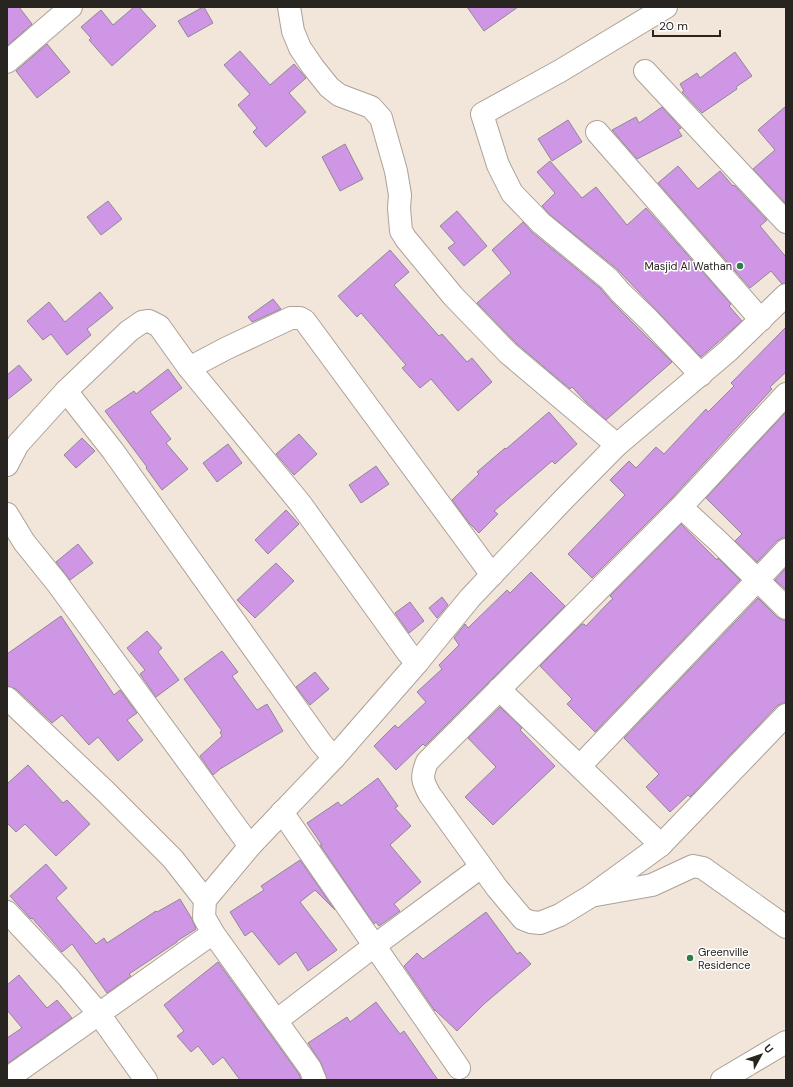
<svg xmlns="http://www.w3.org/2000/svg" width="793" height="1087" viewBox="0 0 793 1087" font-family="'DM Sans',sans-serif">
  <rect width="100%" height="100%" fill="#f2e5da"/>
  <g fill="#cf96e6" stroke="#908894">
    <polygon points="7,7 19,7 32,24 7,46"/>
    <polygon points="134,7 139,7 156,26 112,66 89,40 91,38 81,27 101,10 113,25"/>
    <polygon points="203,7 204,7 213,23 188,37 178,21"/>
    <polygon points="467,7 518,7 484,31"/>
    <polygon points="47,44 70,72 37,98 16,71"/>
    <polygon points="240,51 270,85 294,64 306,78 289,93 306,112 266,147 253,132 257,128 238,105 250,94 224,65"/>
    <polygon points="735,52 752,76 736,87 737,89 702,113 682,92 684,91 680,84 697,73 700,78"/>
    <polygon points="786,106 786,204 753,169 775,150 758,130"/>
    <polygon points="662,107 681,128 678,130 682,136 637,159 612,130 636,117 639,123"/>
    <polygon points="568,120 582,142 552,161 538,139"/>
    <polygon points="345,144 363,179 340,191 322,157"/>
    <polygon points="550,161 582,198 596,187 627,225 646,208 731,304 729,306 742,321 701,357 617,269 549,214 542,206 555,193 537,172"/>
    <polygon points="678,166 698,189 720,171 733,186 734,185 767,220 760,226 786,257 786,283 782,284 771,271 750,288 658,183"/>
    <polygon points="108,201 122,219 101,235 87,217"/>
    <polygon points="457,211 487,246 464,266 448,248 455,243 440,226"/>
    <polygon points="523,222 533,233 600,288 611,301 672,362 606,420 586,402 572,387 570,389 517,344 477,303 511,273 492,250"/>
    <polygon points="390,250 409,272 394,285 439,336 442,334 467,362 472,358 492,382 458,411 431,379 420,388 402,368 406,365 361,313 357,317 338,296"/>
    <polygon points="100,292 113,308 87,329 91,335 67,355 51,334 43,340 27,321 49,302 65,322"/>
    <polygon points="273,299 281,309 252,322 248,317"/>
    <polygon points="786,327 786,372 770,387 772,389 672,498 592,578 568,554 625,495 610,480 629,461 636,468 656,447 664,454 706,409 708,412 734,386 731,383"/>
    <polygon points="19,365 32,380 7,400 7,375"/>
    <polygon points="168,369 182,388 150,412 171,439 166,443 188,469 162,490 146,468 147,467 105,411 134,391 136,394"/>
    <polygon points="549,412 577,444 555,464 552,461 494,511 498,514 479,533 469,523 452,500 479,474 477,472 505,448 506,449"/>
    <polygon points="786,412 786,538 782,538 777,541 757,562 735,541 742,534 706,498"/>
    <polygon points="299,434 317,454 294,475 276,454"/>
    <polygon points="82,438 95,451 76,468 64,455"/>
    <polygon points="228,444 242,463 217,482 203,463"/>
    <polygon points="376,466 389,484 361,503 349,485"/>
    <polygon points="286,510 299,524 268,554 255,540"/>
    <polygon points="681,524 717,560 718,558 740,580 595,732 567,704 572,699 540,666 582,624 584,624 586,626 610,601 613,599 610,596"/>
    <polygon points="78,544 93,563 70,580 56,562"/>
    <polygon points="276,563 294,581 255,618 237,600"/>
    <polygon points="786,568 786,590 775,580"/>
    <polygon points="531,572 565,606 425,746 423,744 396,770 374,746 395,725 398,728 426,702 417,692 442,669 439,665 459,645 454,638 465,624 468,628 507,590 510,593"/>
    <polygon points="442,597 448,605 437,618 429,608"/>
    <polygon points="758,598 777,617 782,620 786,620 786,703 782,703 777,706 690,797 688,795 670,812 646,787 659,774 624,738"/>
    <polygon points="410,602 424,621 409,633 395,613"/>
    <polygon points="61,616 114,695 120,690 137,713 127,720 143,740 118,761 98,737 89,745 62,715 52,723 16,689 7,686 7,654"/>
    <polygon points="147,631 162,648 158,652 179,680 156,697 140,674 145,670 127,648"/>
    <polygon points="222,651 238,672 232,676 257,710 267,704 283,731 220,769 213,775 200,756 222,736 220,732 222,731 184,679"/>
    <polygon points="315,672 329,689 310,705 296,687"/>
    <polygon points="500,707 522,728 520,730 555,766 493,825 465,797 496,767 468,738"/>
    <polygon points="28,765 63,803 67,800 90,824 56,856 25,824 16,832 7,823 7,784"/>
    <polygon points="378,778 398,806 395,808 411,826 390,845 421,882 394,904 400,911 379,926 376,922 374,924 320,845 322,845 307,823 338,802 341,806"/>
    <polygon points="300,860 335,910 315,890 300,902 337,950 308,971 296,952 279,965 252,931 245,936 230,912 264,890 261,886"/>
    <polygon points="46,864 67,888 56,898 96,944 104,938 107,943 156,911 157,912 180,899 192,919 196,929 177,941 177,942 129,974 131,976 107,993 72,944 62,952 32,918 31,919 10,896"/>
    <polygon points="486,912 517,954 520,952 531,964 484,1004 457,1031 435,1010 435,1011 404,966 417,953 423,959"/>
    <polygon points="218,962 299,1074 301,1080 240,1080 223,1057 213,1065 198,1046 191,1052 177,1036 184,1031 164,1005"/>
    <polygon points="19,975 47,1008 57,1000 72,1018 7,1064 7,1038 22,1028 7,1010 7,985"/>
    <polygon points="376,1002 400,1034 404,1031 438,1080 327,1080 321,1063 308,1043 347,1017 350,1022"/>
  </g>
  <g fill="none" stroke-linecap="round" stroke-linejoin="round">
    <defs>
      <g id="minor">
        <polyline points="289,7 293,31 300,48 313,67 329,87 339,95 371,107 381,118 396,171 400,195 399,208 401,231 406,239 453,296 508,353 617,445"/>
        <polyline points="666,7 560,71 482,114 498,165 512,193 541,223 609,279 620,292 649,320 701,375"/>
        <polyline points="7,62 71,7"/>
        <polyline points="645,71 786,222"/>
        <polyline points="597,132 761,320"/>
        <polyline points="189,368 227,348 291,318 300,318 305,321 492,575"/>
        <path d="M 786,394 L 681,507 L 427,762 C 421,777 422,781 430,795 L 497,888 L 523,919 L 531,922 L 540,923 L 560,915 L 591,896 L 661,845 L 786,715"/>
        <polyline points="7,465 18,444 66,391"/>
        <polyline points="681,507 719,542 786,608"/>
        <polyline points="7,514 24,542 57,583 250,846"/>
        <polyline points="499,689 661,845"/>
        <polyline points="7,698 105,791 173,859 205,900"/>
        <polyline points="334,758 321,743 113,451 66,391 129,331 142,322 149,321 159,326 189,368 300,503 408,653 417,663"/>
        <polyline points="580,766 786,550"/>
        <polyline points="282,812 459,1068"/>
        <polyline points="596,895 652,885 693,866 703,868 786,927"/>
        <polyline points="7,912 68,977 99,1014 146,1080"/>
        <polyline points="276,1021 374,946 481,867"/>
        <polyline points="7,1079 213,933"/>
        <polyline points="315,1080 310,1068 213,933 204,917 205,900 250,846 334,758 417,663 470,598 562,501 617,445 728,351 786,295"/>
        <polyline points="722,1080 786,1042"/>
      </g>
    </defs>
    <use href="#minor" stroke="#ada197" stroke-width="24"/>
    <use href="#minor" stroke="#fff" stroke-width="22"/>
  </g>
  <g fill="#307d4c" stroke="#fff" stroke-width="1.5">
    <circle cx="740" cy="266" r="4"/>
    <circle cx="690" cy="958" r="4"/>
  </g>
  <g text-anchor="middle" stroke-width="3" stroke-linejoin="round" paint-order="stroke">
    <g font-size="11" fill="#282420" stroke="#fff" text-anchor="end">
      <text x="732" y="270">Masjid Al Wathan</text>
      <text x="698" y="956" text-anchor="start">Greenville<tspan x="698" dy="13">Residence</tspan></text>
    </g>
  </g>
  <rect width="793" height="1087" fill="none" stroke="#282420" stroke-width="16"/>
  <g transform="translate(761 1055) rotate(50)" stroke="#ffffff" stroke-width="3" paint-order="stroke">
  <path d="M0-3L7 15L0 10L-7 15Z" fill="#282420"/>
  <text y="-6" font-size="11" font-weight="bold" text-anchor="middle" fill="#282420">U</text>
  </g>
  <path d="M653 30v6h67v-6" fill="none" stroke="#282420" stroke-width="2"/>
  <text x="659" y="30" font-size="12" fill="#282420" stroke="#ffffff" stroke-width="3" paint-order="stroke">20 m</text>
</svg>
